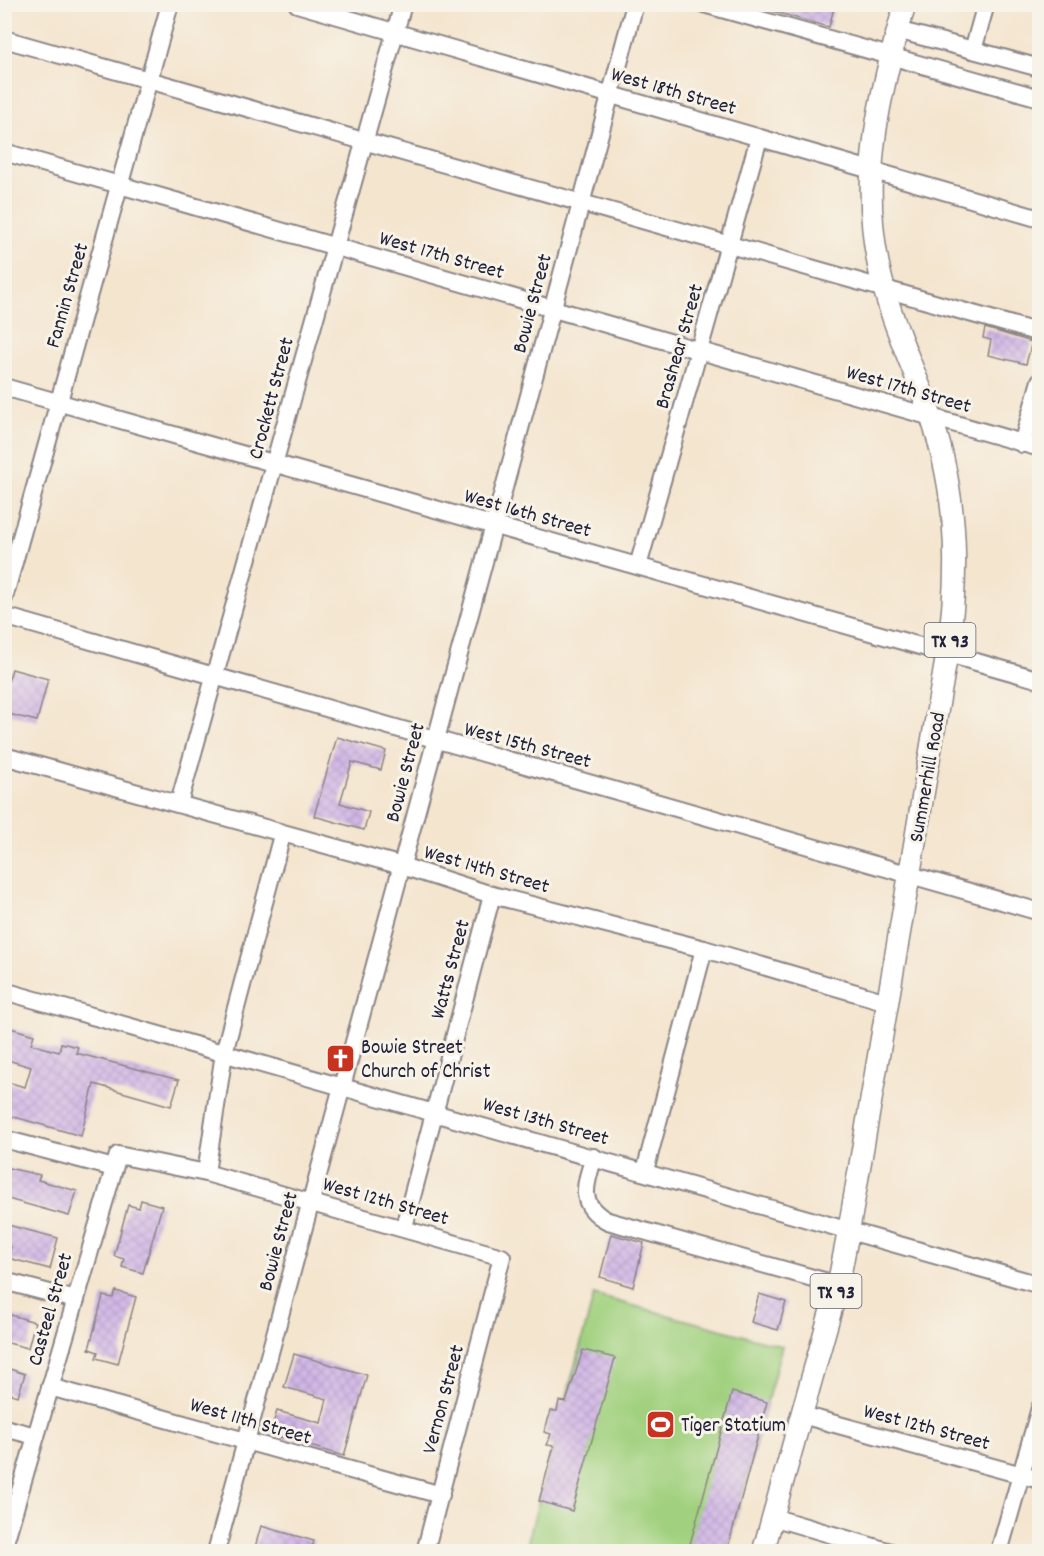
<svg xmlns="http://www.w3.org/2000/svg" width="1044" height="1556" viewBox="0 0 1044 1556" font-family="Dekko,sans-serif">
  <defs>
    <pattern id="building-cross-hatch" width="8" height="8" patternUnits="userSpaceOnUse" patternTransform="scale(1.5)"><rect width="8" height="8" fill="#d1b6e6"/><path d="M0 0l8 8M0 8l8-8" fill="none" stroke="#b39cc6"/></pattern>
  </defs>
  <rect width="100%" height="100%" fill="#f7f3e8"/>
  <filter id="ink" filterUnits="userSpaceOnUse"><feTurbulence type="fractalNoise" baseFrequency=".0167" numOctaves="2"/><feDisplacementMap in="SourceGraphic" scale="12" xChannelSelector="R" yChannelSelector="G"/><feConvolveMatrix kernelMatrix="1 2 1 2 8 2 1 2 1" color-interpolation-filters="sRGB"/></filter>
  <filter id="wash" filterUnits="userSpaceOnUse"><feTurbulence type="fractalNoise" baseFrequency=".008" numOctaves="4" result="noise"/><feDisplacementMap in="SourceGraphic" scale="24" xChannelSelector="R" yChannelSelector="G"/><feGaussianBlur stdDeviation="1.35" result="paint"/><feColorMatrix in="noise" values="0 0 0 0 0 0 0 0 0 0 0 0 0 0 0 0 0 1.4 0 .05"/><feComposite in="paint" operator="in"/></filter>
  <g filter="url(#wash)">
    <rect width="100%" height="100%" fill="#f4e5cf"/>
    <polygon fill="#a1d17f" stroke="#627a5d" stroke-width="1.5" points="594,1295 782,1346 727,1551 525,1552"/>
    <g id="blocks">
      <g fill="url(#building-cross-hatch)">
        <polygon points="762,4 835,4 829,27 761,8"/>
        <polygon points="985,328 1032,342 1026,364 988,355 991,340 983,338"/>
        <polygon points="12,669 48,679 37,721 4,713 4,681 8,682"/>
        <polygon points="337,737 386,751 381,770 352,762 340,803 369,812 364,830 314,816"/>
        <polygon points="4,1026 34,1035 31,1044 59,1052 61,1043 78,1047 76,1053 179,1080 171,1106 94,1084 81,1136 4,1114 4,1081 25,1087 31,1067 4,1059"/>
        <polygon points="4,1167 40,1175 38,1180 77,1191 69,1216 4,1198"/>
        <polygon points="141,1200 162,1206 143,1273 122,1267 124,1259 114,1256 128,1205 139,1208"/>
        <polygon points="4,1224 58,1238 50,1269 8,1258 11,1247 4,1245"/>
        <polygon points="611,1234 644,1243 633,1287 600,1277"/>
        <polygon points="116,1291 136,1297 118,1364 96,1358 98,1352 89,1349 103,1296 113,1298"/>
        <polygon points="759,1294 786,1302 778,1330 751,1322"/>
        <polygon points="4,1313 35,1322 28,1348 4,1342"/>
        <polygon points="583,1350 615,1358 572,1511 539,1501 554,1446 547,1445 551,1434 544,1432 551,1411 557,1411 559,1401 566,1402"/>
        <polygon points="294,1354 367,1375 344,1456 270,1434 277,1411 321,1423 327,1399 284,1387"/>
        <polygon points="4,1367 25,1374 18,1396 4,1392"/>
        <polygon points="732,1392 767,1402 727,1551 714,1551 690,1544"/>
        <polygon points="261,1526 314,1541 311,1551 254,1551"/>
      </g>
    </g>
  </g>
  <g filter="url(#ink)">
    <use href="#blocks" fill-opacity="0" stroke="#8b8485" stroke-width="1.5"/>
    <g fill="none" stroke-linecap="round" stroke-linejoin="round">
      <defs>
        <g id="minor">
          <polyline points="297,4 1040,219"/>
          <polyline points="704,4 1040,98"/>
          <polyline points="897,30 973,50 986,4"/>
          <polyline points="4,39 1040,333"/>
          <polyline points="973,50 1040,68"/>
          <polyline points="4,152 1040,448"/>
          <polyline points="4,387 1040,680"/>
          <polyline points="1022,444 1040,381"/>
          <polyline points="638,566 759,138"/>
          <polyline points="4,598 170,4"/>
          <polyline points="4,616 1040,912"/>
          <polyline points="4,756 402,866 492,895 704,949 887,1002"/>
          <polyline points="179,803 403,4"/>
          <polyline points="4,991 1040,1285"/>
          <polyline points="4,1139 114,1168"/>
          <path d="M 594,1157 C 585,1185 577,1205 608,1221 L 838,1285"/>
          <polyline points="645,1171 704,949"/>
          <polyline points="206,1173 224,1053 282,835"/>
          <polyline points="404,1227 492,895"/>
          <polyline points="4,1281 76,1300"/>
          <polyline points="50,1387 441,1495"/>
          <polyline points="802,1415 1040,1480"/>
          <polyline points="4,1428 36,1436"/>
          <polyline points="772,1517 891,1552"/>
          <polyline points="4,1546 118,1155 206,1173 502,1257 425,1552"/>
          <polyline points="216,1552 635,4"/>
          <polyline points="999,1552 1040,1408"/>
        </g>
        <path id="major" d="M 763,1552 L 838,1285 L 849,1229 L 947,654 C 961,566 957,484 925,400 C 908,355 887,311 878,263 C 860,172 880,92 905,4"/>
      </defs>
      <use href="#minor" stroke="#8b8485" stroke-width="20"/>
      <use href="#major" stroke="#8b8485" stroke-width="24"/>
      <use href="#minor" stroke="#fff" stroke-width="16"/>
      <use href="#major" stroke="#fff" stroke-width="21"/>
    </g>
  </g>
  <defs>
    <symbol id="church-square" viewBox="-11 -11 22 22"><rect x="-9" y="-9" width="18" height="18" rx="4" fill="#c8321e" stroke="#f7f3e8"/><path d="M-1.2-6h2.4v3.5h3.3v2.4h-3.3V6h-2.4V-.1h-3.3v-2.4h3.3Z" fill="#fff"/></symbol>
    <symbol id="stadium-square" viewBox="-11 -11 22 22"><rect x="-9" y="-9" width="18" height="18" rx="4" fill="#c8321e" stroke="#f7f3e8"/><path d="M0-5a6.5 5 0 1 0 0 10a6.5 5 0 1 0 0-10ZM-3.5-1.8h7v3.6h-7Z" fill="#fff"/></symbol>
  </defs>
  <g fill-rule="evenodd">
    <use href="#church-square" x="324" y="1042" width="33" height="33"/>
    <use href="#stadium-square" x="644" y="1408" width="33" height="33"/>
  </g>
  <g text-anchor="middle" stroke-width="6" stroke-linejoin="round" paint-order="stroke">
    <g fill="#f7f3e8" stroke="#62616f" stroke-width="1.5">
      <rect x="924.5" y="623" width="51" height="34" rx="4.5"/>
      <rect x="810.5" y="1274" width="51" height="34" rx="4.5"/>
    </g>
    <g font-size="20" font-weight="bold" fill="#22223b">
      <text x="950" y="647">TX 93</text>
      <text x="836" y="1298">TX 93</text>
    </g>
    <g font-size="21" fill="#22223b" stroke="#f7f3e8">
      <text transform="translate(674 90) rotate(16)" y="7">West 18th Street</text>
      <text transform="translate(442 254) rotate(16)" y="7">West 17th Street</text>
      <text transform="translate(66 295) rotate(-74)" y="7">Fannin Street</text>
      <text transform="translate(531 303) rotate(-75)" y="7">Bowie Street</text>
      <text transform="translate(678 346) rotate(-74)" y="7">Brashear Street</text>
      <text transform="translate(909 388) rotate(16)" y="7">West 17th Street</text>
      <text transform="translate(270 398) rotate(-75)" y="7">Crockett Street</text>
      <text transform="translate(528 512) rotate(16)" y="7">West 16th Street</text>
      <text transform="translate(528 744) rotate(15)" y="7">West 15th Street</text>
      <text transform="translate(404 772) rotate(-75)" y="7">Bowie Street</text>
      <text transform="translate(926 777) rotate(-80)" y="7">Summerhill Road</text>
      <text transform="translate(487 868) rotate(16)" y="7">West 14th Street</text>
      <text transform="translate(449 969) rotate(-75)" y="7">Watts Street</text>
      <text transform="translate(546 1120) rotate(16)" y="7">West 13th Street</text>
      <text transform="translate(386 1200) rotate(16)" y="7">West 12th Street</text>
      <text transform="translate(277 1241) rotate(-75)" y="7">Bowie Street</text>
      <text transform="translate(49 1309) rotate(-74)" y="7">Casteel Street</text>
      <text transform="translate(442 1399) rotate(-75)" y="7">Vernon Street</text>
      <text transform="translate(251 1420) rotate(16)" y="7">West 11th Street</text>
      <text transform="translate(927 1426) rotate(15)" y="7">West 12th Street</text>
    </g>
    <g font-size="21" fill="#22223b" stroke="#f7f3e8" text-anchor="start">
      <text x="361" y="1053">Bowie Street<tspan x="361" dy="24">Church of Christ</tspan></text>
      <text x="681" y="1431">Tiger Statium</text>
    </g>
  </g>
  <rect width="1044" height="1556" fill="none" stroke="#f7f3e8" stroke-width="24"/>
</svg>
